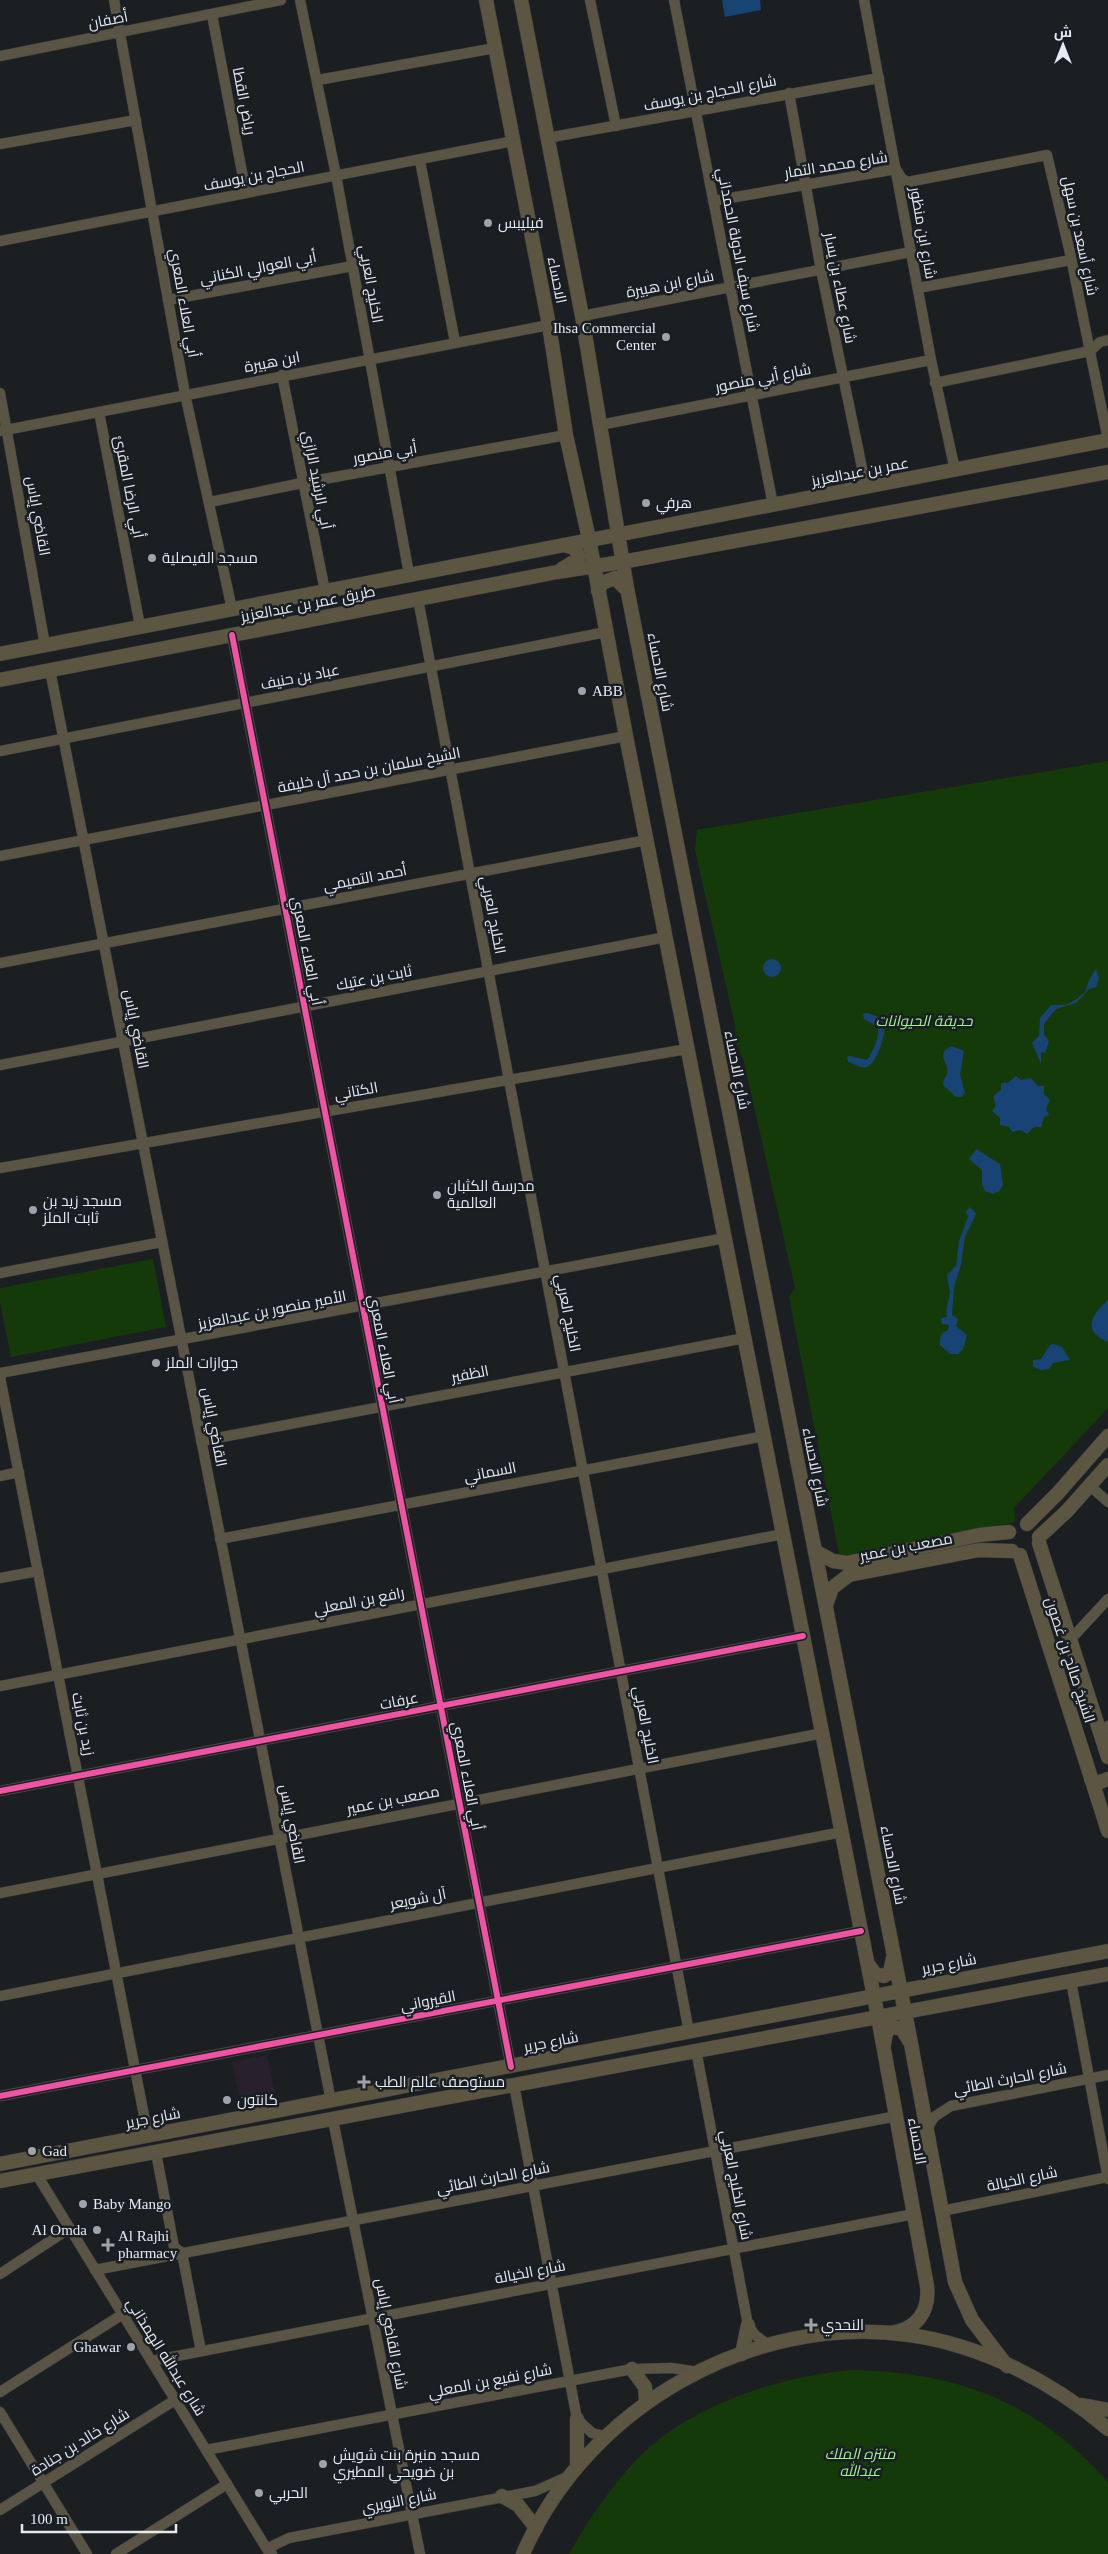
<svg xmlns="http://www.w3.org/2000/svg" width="1108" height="2554" viewBox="0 0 1108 2554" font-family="'Times New Roman',Cairo,serif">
  <rect width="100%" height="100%" fill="#1c1f22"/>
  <polygon fill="#29202d" points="267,2055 276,2097 241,2104 232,2062"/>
  <g fill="#153a0a">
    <polygon points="1108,761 1108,1408 1014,1508 1015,1522 840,1559 789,1297 795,1288 744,1062 736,1042 735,1025 695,850 697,830"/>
    <polygon points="153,1259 166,1327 11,1357 0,1302 0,1288"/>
    <path d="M 852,2370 C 959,2372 1036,2402 1108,2482 L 1108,2554 L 569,2554 C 588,2520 611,2487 638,2458 C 690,2405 780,2376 852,2370 Z"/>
  </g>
  <g fill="#174474">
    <polygon points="722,0 760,0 761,10 725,17"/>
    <circle cx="772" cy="968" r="9"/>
    <polygon points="1096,969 1099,978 1096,987 1089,989 1076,1003 1056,1009 1044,1024 1044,1035 1049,1041 1045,1053 1041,1052 1041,1064 1032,1043 1039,1036 1040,1018 1051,1005 1066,1005 1077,999 1085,992 1090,978"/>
    <path d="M 867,1013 C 874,1015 881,1017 884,1024 C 887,1033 876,1064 867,1067 C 862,1069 853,1063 848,1062 L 847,1057 L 850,1056 L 867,1060 C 873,1051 880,1037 878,1027 L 864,1019 L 863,1014 Z"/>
    <path d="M 952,1046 L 964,1051 L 960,1074 L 965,1093 L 961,1097 L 956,1097 L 943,1085 C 943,1079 946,1078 947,1074 C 951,1064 933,1054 952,1046 Z"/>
    <polygon points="1016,1076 1021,1080 1031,1078 1038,1086 1044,1086 1044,1094 1050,1100 1046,1109 1049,1115 1044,1117 1041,1127 1034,1127 1027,1134 1021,1130 1012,1132 1009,1127 1000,1125 1000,1118 992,1111 996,1106 993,1096 1001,1090 1001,1083 1008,1083"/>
    <polygon points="976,1149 1000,1164 1003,1185 999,1191 993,1194 985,1191 982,1184 982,1170 969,1159"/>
    <path d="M 970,1207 L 976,1214 L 965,1236 L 961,1265 L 954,1287 L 952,1315 L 958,1319 L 956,1326 L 967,1335 L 963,1349 L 958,1354 L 950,1354 L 940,1345 C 940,1337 940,1333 948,1330 L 949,1325 L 942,1324 L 941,1318 L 947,1317 L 946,1312 L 950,1293 L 947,1275 L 956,1266 L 959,1241 L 968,1217 L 966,1211 Z"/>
    <path d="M 1108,1300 L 1108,1342 C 1081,1331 1092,1314 1108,1300 Z"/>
    <polygon points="1054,1344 1062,1347 1070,1360 1053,1363 1049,1369 1040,1370 1033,1366 1033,1360 1041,1359 1050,1345"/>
  </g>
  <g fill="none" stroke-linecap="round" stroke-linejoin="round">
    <defs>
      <g id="street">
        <polyline points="114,0 185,394 232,609"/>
        <polyline points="300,0 336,175 409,574"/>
        <polyline points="590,0 616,126"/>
        <polyline points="674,0 773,505"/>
        <polyline points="864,0 931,360 955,470"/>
        <polyline points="212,15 246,193"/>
        <polyline points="0,56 281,0"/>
        <polyline points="318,80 495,48"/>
        <polyline points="789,93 821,270 866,487"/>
        <polyline points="547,138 879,78"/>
        <polyline points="0,144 136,120"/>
        <polyline points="420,161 455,342"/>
        <polyline points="713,201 896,169 902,179 908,182 1047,155 1070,253 1108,440"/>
        <polyline points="0,241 513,141"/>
        <polyline points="918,288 1071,260"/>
        <polyline points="168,300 353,266"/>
        <polyline points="582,316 911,252"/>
        <polyline points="282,375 325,591"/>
        <polyline points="935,383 1090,351 1100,342 1108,340"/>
        <polyline points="0,393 45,645"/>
        <polyline points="99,412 140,626"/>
        <polyline points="600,425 931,360"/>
        <polyline points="0,431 549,325"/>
        <polyline points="210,502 302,483 566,435"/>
        <polyline points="418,599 689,2032"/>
        <polyline points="232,635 511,2067"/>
        <polyline points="50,670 331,2101"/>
        <polyline points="0,751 606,632"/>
        <polyline points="0,856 626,736"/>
        <polyline points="0,963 647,840"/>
        <polyline points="0,1065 666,937"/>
        <polyline points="0,1168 687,1049"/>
        <polyline points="0,1273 162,1242"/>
        <polyline points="0,1373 725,1238"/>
        <polyline points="0,1377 148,2136"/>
        <polyline points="201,1441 745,1338"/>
        <polyline points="0,1476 19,1472"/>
        <polyline points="1089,1485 1108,1502"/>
        <polyline points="220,1539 765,1436"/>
        <polyline points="0,1578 38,1571"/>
        <polyline points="1071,1639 1108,1599"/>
        <polyline points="0,1686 783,1534"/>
        <polyline points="1101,1733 1108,1726"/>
        <polyline points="0,1791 803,1636"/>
        <polyline points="0,1893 823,1733"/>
        <polyline points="1071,1981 1108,2179"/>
        <polyline points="0,1996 842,1832"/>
        <polyline points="696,2050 748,2325 755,2335 770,2346"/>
        <polyline points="514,2085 577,2419 592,2433 605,2436"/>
        <polyline points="0,2096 861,1931"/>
        <polyline points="333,2120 420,2554"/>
        <polyline points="927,2129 934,2117 951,2106 1108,2075"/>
        <polyline points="156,2153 174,2247 182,2253 201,2351"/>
        <polyline points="37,2175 270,2554"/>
        <polyline points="942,2211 1108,2177"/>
        <polyline points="95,2270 897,2116"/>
        <polyline points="0,2274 70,2228"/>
        <polyline points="151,2361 914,2214"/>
        <polyline points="0,2392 123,2314"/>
        <polyline points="0,2412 87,2554"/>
        <polyline points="206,2450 632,2369 672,2368 698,2372"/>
        <polyline points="0,2510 175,2400"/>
        <polyline points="116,2554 227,2484"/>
        <polyline points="272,2554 270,2547 289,2538 535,2491 569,2476"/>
      </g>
      <g id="secondary">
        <path d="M 486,0 L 549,325 L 566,435 L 589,539 L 626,736 L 878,2017 L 927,2286 C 930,2312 916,2330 890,2333"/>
        <polyline points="521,0 582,316 627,588 909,2033 955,2282 972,2320 1007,2366"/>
        <polyline points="562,569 577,560 579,557 575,548 563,545"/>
        <polyline points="598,591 602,583 615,578 627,590"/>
        <polyline points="0,654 1108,440"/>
        <polyline points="0,680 557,572 622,562 1108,472"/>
        <polyline points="1027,1524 1058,1493 1108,1436"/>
        <polyline points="1039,1537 1067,1511 1108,1465"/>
        <polyline points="1039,1543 1108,1757"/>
        <polyline points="815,1551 833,1561 847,1563 979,1535 1009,1532"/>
        <polyline points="1020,1555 1108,1831"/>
        <polyline points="826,1605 832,1588 849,1575 979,1550 1012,1551"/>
        <polyline points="1091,1779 1097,1783 1108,1779"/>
        <polyline points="868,1964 875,1974 884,1976 890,1972 893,1958"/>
        <polyline points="884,2044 886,2032 892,2027 902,2029 910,2042"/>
        <polyline points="0,2164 1108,1951"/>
        <polyline points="0,2181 1108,1974"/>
        <polyline points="742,2354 748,2325"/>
        <polyline points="632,2369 645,2387 646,2402"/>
        <polyline points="1082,2405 1108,2410"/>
        <polyline points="577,2419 577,2465"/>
        <polyline points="502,2496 518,2505 536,2528"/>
        <path d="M 523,2554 C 586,2408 751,2313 909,2335 C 982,2345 1053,2382 1108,2429"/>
      </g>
    </defs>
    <use href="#street" stroke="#393b3e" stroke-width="11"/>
    <use href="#secondary" stroke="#393b3e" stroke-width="15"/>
    <use href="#street" stroke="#595443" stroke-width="10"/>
    <use href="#secondary" stroke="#5b5541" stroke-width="14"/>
    <defs>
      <g id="cycleway">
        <polyline points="232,635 511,2067"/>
        <polyline points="0,1791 803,1636"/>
        <polyline points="0,2096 861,1931"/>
      </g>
    </defs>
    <use href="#cycleway" stroke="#191e25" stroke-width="9"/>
    <use href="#cycleway" stroke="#f153a3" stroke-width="6"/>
  </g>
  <g fill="#a0a3a7" stroke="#191e25" stroke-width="2">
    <circle cx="488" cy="223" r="5"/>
    <circle cx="666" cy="337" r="5"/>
    <circle cx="646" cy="503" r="5"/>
    <circle cx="152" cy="558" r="5"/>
    <circle cx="582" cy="691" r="5"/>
    <circle cx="437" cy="1195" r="5"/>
    <circle cx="33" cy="1210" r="5"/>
    <circle cx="156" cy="1363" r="5"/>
    <path d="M361.5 2074.5h5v5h5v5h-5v5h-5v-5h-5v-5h5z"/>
    <circle cx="227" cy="2100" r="5"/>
    <circle cx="32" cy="2151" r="5"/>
    <circle cx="83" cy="2204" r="5"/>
    <circle cx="97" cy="2230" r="5"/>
    <path d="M105.5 2237.5h5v5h5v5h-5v5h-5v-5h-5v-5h5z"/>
    <path d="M808.5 2317.5h5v5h5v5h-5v5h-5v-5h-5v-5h5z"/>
    <circle cx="131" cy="2347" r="5"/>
    <circle cx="323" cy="2464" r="5"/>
    <circle cx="259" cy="2493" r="5"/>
  </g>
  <g text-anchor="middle" stroke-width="5" stroke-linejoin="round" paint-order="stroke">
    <g font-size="15" fill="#e7eaef" stroke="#191e25">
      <text transform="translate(108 20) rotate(-11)" y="5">أصفان</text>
      <text transform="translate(710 93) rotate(-11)" y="5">شارع الحجاج بن يوسف</text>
      <text transform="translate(244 101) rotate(79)" y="5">رياض القطا</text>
      <text transform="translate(836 165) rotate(-9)" y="5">شارع محمد التمار</text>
      <text transform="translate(254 176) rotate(-11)" y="5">الحجاج بن يوسف</text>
      <text transform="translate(923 233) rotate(80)" y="5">شارع ابن منظور</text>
      <text transform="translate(1080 236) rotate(78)" y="5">شارع أسعد بن سهل</text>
      <text transform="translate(738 250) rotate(79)" y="5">شارع سيف الدولة الحمداني</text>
      <text transform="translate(258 268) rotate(-11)" y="5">أبي العوالي الكناني</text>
      <text transform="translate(557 280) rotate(79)" y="5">الاحساء</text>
      <text transform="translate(371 284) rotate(80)" y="5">الخليج العربي</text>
      <text transform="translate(670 284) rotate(-11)" y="5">شارع ابن هبيرة</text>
      <text transform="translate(840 288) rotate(79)" y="5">شارع عطاء بن يسار</text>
      <text transform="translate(184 303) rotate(80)" y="5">أبي العلاء المعري</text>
      <text transform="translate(272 362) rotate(-11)" y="5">ابن هبيرة</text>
      <text transform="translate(763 378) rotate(-11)" y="5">شارع أبي منصور</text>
      <text transform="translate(385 453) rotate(-10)" y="5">أبي منصور</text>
      <text transform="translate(860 472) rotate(-11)" y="5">عمر بن عبدالعزيز</text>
      <text transform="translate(317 480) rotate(79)" y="5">أبي الرشيد الرازي</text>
      <text transform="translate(129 487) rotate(79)" y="5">أبي الرضا المقرئ</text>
      <text transform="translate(38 516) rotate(80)" y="5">القاضي إياس</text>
      <text transform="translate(308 604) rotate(-11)" y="5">طريق عمر بن عبدالعزيز</text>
      <text transform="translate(660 672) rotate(79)" y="5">شارع الاحساء</text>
      <text transform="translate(300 677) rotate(-11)" y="5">عباد بن حنيف</text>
      <text transform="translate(369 770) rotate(-11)" y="5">الشيخ سلمان بن حمد آل خليفة</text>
      <text transform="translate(365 878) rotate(-11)" y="5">أحمد التميمي</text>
      <text transform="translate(493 915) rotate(79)" y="5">الخليج العربي</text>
      <text transform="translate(307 951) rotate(79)" y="5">أبي العلاء المعري</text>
      <text transform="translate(374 978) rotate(-11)" y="5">ثابت بن عتيك</text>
      <text transform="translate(136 1029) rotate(79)" y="5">القاضي إياس</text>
      <text transform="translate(737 1070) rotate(79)" y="5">شارع الاحساء</text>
      <text transform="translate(356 1091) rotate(-10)" y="5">الكتاني</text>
      <text transform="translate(272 1310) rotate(-11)" y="5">الأمير منصور بن عبدالعزيز</text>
      <text transform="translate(568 1313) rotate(79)" y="5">الخليج العربي</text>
      <text transform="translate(384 1349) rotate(79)" y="5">أبي العلاء المعري</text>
      <text transform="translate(470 1374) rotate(-11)" y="5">الظفير</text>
      <text transform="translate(214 1427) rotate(79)" y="5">القاضي إياس</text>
      <text transform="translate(815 1467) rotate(79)" y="5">شارع الاحساء</text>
      <text transform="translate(490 1472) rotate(-11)" y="5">السماني</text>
      <text transform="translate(906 1547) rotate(-11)" y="5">مصعب بن عمير</text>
      <text transform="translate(359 1601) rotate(-11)" y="5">رافع بن المعلي</text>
      <text transform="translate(1070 1660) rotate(72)" y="5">الشيخ صالح بن غصون</text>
      <text transform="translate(399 1701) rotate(-11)" y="5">عرفات</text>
      <text transform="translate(83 1724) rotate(79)" y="5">زيد بن ثابت</text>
      <text transform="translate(646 1725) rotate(79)" y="5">الخليج العربي</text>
      <text transform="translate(467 1776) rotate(79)" y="5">أبي العلاء المعري</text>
      <text transform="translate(393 1800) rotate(-11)" y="5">مصعب بن عمير</text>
      <text transform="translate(292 1824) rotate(79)" y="5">القاضي إياس</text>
      <text transform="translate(893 1865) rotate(79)" y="5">شارع الاحساء</text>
      <text transform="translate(418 1899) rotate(-11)" y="5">آل شويعر</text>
      <text transform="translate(949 1964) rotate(-11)" y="5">شارع جرير</text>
      <text transform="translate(428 2001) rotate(-11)" y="5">القيرواني</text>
      <text transform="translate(551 2042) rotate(-11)" y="5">شارع جرير</text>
      <text transform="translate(1010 2079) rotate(-11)" y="5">شارع الحارث الطائي</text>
      <text transform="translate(153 2118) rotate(-11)" y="5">شارع جرير</text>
      <text transform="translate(917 2141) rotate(80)" y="5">الاحساء</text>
      <text transform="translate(493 2178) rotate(-11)" y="5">شارع الحارث الطائي</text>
      <text transform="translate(1022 2179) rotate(-12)" y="5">شارع الخيالة</text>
      <text transform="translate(736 2185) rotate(79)" y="5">شارع الخليج العربي</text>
      <text transform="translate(530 2272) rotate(-11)" y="5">شارع الخيالة</text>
      <text transform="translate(391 2334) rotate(79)" y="5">شارع القاضي إياس</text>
      <text transform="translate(166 2357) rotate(58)" y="5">شارع عبدالله الهمذاني</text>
      <text transform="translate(490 2381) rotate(-11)" y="5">شارع نفيع بن المعلي</text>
      <text transform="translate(80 2442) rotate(-32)" y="5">شارع خالد بن جنادة</text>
      <text transform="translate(399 2501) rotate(-11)" y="5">شارع النويري</text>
    </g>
    <g font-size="15" fill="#e7eaef" stroke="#191e25" text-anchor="start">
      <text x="498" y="228">فيليبس</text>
      <text x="656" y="333" text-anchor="end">Ihsa Commercial<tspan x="656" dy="17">Center</tspan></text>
      <text x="656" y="508">هرفي</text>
      <text x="162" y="563">مسجد الفيصلية</text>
      <text x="592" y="696">ABB</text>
      <text x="447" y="1191">مدرسة الكثبان<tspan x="447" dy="17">العالمية</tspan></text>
      <text x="43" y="1206">مسجد زيد بن<tspan x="43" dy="17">ثابت الملز</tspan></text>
      <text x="166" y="1368">جوازات الملز</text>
      <text x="375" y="2087">مستوصف عالم الطب</text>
      <text x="237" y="2105">كانتون</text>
      <text x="42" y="2156">Gad</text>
      <text x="93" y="2209">Baby Mango</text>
      <text x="87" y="2235" text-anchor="end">Al Omda</text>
      <text x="118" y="2241">Al Rajhi<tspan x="118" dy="17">pharmacy</tspan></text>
      <text x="821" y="2330">النحدي</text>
      <text x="121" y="2352" text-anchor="end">Ghawar</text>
      <text x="333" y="2460">مسجد منيرة بنت شويش<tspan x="333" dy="17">بن ضويحي المطيري</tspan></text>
      <text x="269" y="2498">الحربي</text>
    </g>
    <g font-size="15" font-style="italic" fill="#a1f28b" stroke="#191e25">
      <text x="924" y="1026">حديقة الحيوانات</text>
      <text x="860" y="2459">منتزه الملك<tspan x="860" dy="17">عبدالله</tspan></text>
    </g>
  </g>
  <g transform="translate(1063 45)" stroke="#191e25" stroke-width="4" paint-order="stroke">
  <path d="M0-4L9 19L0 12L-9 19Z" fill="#e7eaef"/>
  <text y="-8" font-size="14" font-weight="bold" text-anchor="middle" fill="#e7eaef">ش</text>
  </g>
  <path d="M22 2524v8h154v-8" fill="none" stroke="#e7eaef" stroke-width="2.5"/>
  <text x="30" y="2524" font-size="15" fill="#e7eaef" stroke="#191e25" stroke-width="4" paint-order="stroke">100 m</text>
</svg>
